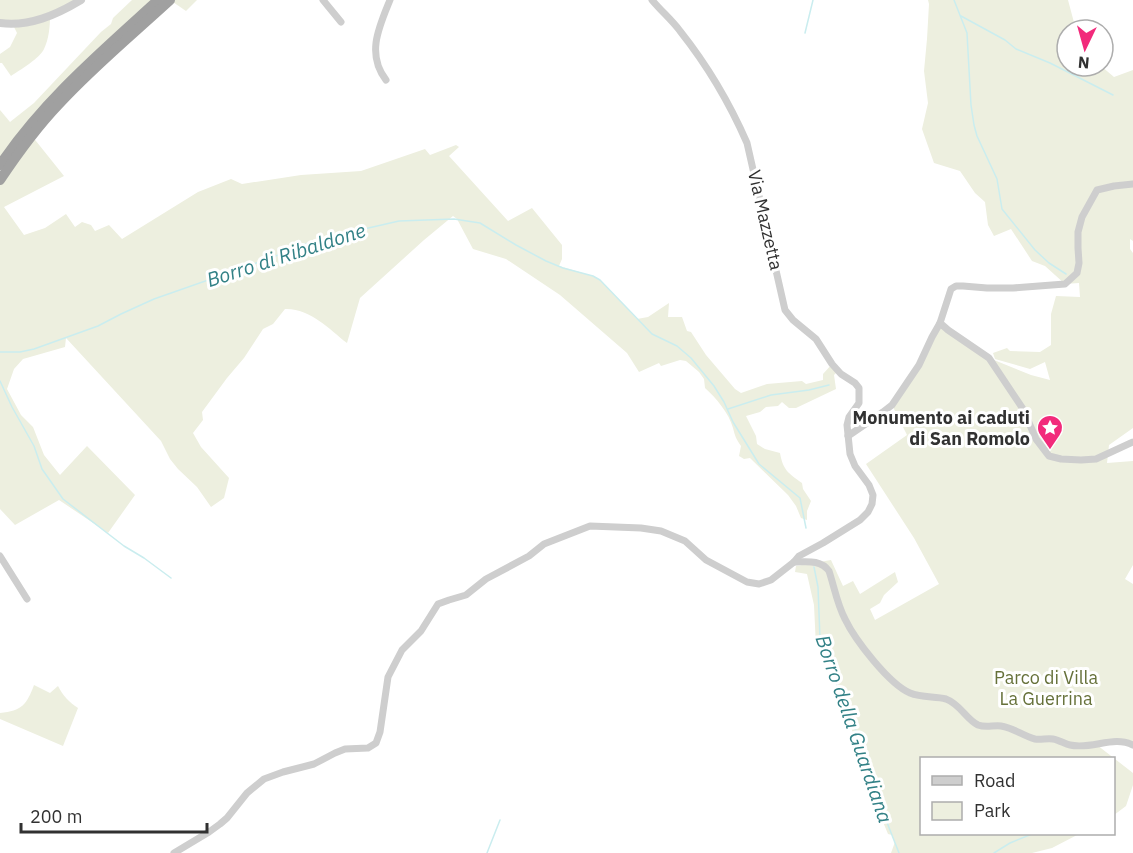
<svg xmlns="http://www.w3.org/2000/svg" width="1133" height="853" viewBox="0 0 1133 853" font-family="'IBM Plex Sans',sans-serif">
  <rect width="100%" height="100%" fill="#fff"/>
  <g fill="#edefdf">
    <path d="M 0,0 L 81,0 L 50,16 C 50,26 49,39 44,49 C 40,58 20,70 11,76 L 2,63 L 0,63 L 0,54 L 10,47 L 17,33 L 13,25 L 0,23 Z"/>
    <polygon points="132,0 158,0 0,165 0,110 10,122 34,103 101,32 111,24 113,18"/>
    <polygon points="170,0 197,0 186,11"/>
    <polygon points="928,0 1068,0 1076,30 1067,30 1067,66 1101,66 1114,77 1133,70 1133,241 1130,239 1130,249 1133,253 1133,428 1109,445 1107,463 1133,461 1133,565 1125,579 1133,584 1133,745 1131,743 1097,745 1133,773 1133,785 1126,806 1114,815 1114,758 922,758 922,834 1079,834 1052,848 1032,853 891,853 895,842 892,835 888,834 878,810 867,793 866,756 854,737 832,664 825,653 816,647 814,605 807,574 795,572 796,566 831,560 843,586 853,581 860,594 895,572 898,582 884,595 880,603 870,609 875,620 939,584 914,538 866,464 907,435 892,405 940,323 989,358 1031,375 1050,380 1045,362 1030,369 995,359 993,353 1007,348 1010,351 1040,352 1051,345 1051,314 1056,296 1080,297 1079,283 1065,284 1045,266 1032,261 1011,229 994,236 988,225 985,202 975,193 960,171 934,163 922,129 928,103 924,71 927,39 929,4"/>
    <path d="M 32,136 L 64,176 L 4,207 L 24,235 L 45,228 L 66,214 L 75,227 L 82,222 L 91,225 L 95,231 L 109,225 L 122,239 L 198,192 L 231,179 L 242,184 L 301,175 L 361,171 L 425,149 L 430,155 L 456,145 L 459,147 L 449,156 L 508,221 L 532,208 L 562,245 L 562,259 L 559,266 L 593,276 L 600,280 L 637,319 L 648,317 L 669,303 L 668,317 L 682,317 L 687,331 L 691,332 L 706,355 L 735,389 L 741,393 L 767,384 L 802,381 L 806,384 L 823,380 L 823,374 L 832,364 L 838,371 L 834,375 L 836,389 L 796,408 L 789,408 L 782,402 L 778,406 L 766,407 L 760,412 L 746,416 L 756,436 L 757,444 L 765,449 L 780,453 C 783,470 788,473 802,483 L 803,489 L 811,501 L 807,511 L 807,520 L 801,518 L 796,506 L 788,495 L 750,458 L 744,459 L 739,456 L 741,446 C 736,439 735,436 733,428 C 729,413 716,398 705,388 L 704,379 L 699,372 L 686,361 L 680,360 L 661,366 L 659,363 L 639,372 L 627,353 L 560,295 L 506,259 L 473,249 L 457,219 L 453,216 L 424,240 L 360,298 L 347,343 C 329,329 310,308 285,309 L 273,324 L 263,329 L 244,358 L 227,378 L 202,412 L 203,420 L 193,433 L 201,447 L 229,478 L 224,498 L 211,507 L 197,487 L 178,469 L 170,459 L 161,441 L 66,338 L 65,347 L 23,359 L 14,369 L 7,389 L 21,415 L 33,427 L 44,455 L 60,475 L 87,446 L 135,495 L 108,533 L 59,500 L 15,525 L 0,509 L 0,180 Z"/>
    <path d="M 34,685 L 50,693 L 58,686 C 63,696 69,702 78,708 L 63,746 L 0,719 L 0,713 C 22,711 27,704 34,685 Z"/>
  </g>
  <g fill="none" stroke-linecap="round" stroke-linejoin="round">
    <g stroke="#caedef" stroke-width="1.5">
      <polyline points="954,0 967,33 971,105 974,125 977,136 997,179 1002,209 1035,250 1049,263 1066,274"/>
      <polyline points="961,16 1005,40 1016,49 1050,63 1113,95"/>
      <polyline points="805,33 813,0"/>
      <polyline points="0,352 20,352 34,349 98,326 121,314 154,299 268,259 316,240 399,221 454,219 480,223 516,245 546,261 563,268 593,276 600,280 652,334 677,346 691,358 714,386 724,402 733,422 759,464 800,498 806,528"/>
      <polyline points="0,381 12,407 34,446 42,469 63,499 124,546 144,558 171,578"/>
      <polyline points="728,409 771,395 809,390 829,385"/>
      <polyline points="814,567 818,587 820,639 838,688 867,757 877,797 899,853"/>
      <polyline points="487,853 500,820"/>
      <polyline points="994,853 1010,843 1032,834"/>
    </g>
    <g stroke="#cecece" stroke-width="7">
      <polyline points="323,0 341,22"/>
      <path d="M 386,80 C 366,54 379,27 390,0"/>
      <polyline points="940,323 948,330 989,358 1023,409 1036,439 1049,456 1061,459 1081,460 1096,459 1133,442"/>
      <polyline points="848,436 883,412 892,405 919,365 932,337 940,323 951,289 956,286 963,286 987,288 1013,288 1065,284 1077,273 1079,263 1078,248 1078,232 1082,217 1097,190 1114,186 1133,184"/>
      <polyline points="0,556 27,599"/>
      <path d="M 794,562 C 806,562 820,559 829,571 C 834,586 837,604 845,619 C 855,640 889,684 910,693 C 922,698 935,696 946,699 C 960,704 966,719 978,725 C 986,728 993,725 1001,726 C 1014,728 1023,736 1035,739 C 1041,740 1047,738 1053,739 C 1059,740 1065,744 1070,745 C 1092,750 1113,735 1133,745"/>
      <path d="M 174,853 L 209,832 L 220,824 L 227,818 L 247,793 L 264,779 L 283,772 L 314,764 L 335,753 L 345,749 L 368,748 L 376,743 L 380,732 L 388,677 L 402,650 L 421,631 L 438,604 L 449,600 L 466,595 L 486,579 L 529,556 L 544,544 L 590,526 L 641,528 L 661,531 L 685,541 L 706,560 L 747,582 L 759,584 L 771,580 L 794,562 L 799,556 L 823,543 L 860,520 L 868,512 L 872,504 L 873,495 L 869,485 L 855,466 L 850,454 L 847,425 L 849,417 L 859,403 L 859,388 L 855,383 L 841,374 L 832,364 L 816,339 L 793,320 L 785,310 L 747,143 C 730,104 707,65 680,31 C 672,20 661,11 652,0"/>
    </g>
    <path stroke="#cecece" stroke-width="8" d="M 0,23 C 29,27 56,15 81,0"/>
    <g stroke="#a0a0a0" stroke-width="10">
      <path d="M 0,165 C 43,101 102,51 158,0"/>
      <path d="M 0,180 C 18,153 37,127 59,104 C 93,67 133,34 170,0"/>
    </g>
  </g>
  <defs>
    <symbol id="sight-pin" viewBox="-11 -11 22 30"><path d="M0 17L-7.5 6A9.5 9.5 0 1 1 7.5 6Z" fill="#f22a7b" stroke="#fff"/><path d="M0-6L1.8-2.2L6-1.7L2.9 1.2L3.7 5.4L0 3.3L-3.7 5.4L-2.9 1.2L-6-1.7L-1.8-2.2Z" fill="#fff"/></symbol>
  </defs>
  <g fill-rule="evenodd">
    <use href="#sight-pin" x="1035" y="413" width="30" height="40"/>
  </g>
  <g text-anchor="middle" stroke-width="6" stroke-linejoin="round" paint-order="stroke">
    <g font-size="18" fill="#313131" stroke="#fff">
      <text transform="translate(765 220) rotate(77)" y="6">Via Mazzetta</text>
    </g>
    <g font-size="18" font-weight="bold" fill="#313131" stroke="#fff" text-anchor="end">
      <text x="1030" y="424">Monumento ai caduti<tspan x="1030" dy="21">di San Romolo</tspan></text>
    </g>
    <g font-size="18" fill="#66713a" stroke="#fff">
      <text x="1046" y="684">Parco di Villa<tspan x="1046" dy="21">La Guerrina</tspan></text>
    </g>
    <g font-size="20" font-style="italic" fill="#328186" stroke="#fff">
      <text transform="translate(286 255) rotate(-18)" y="7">Borro di Ribaldone</text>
      <text transform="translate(854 729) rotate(71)" y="7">Borro della Guardiana</text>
    </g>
  </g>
  <rect x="920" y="757" width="195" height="78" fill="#ffffff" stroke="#adadad" stroke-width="1.5"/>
  <rect x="932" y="776" width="30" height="9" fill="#cecece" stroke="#adadad" stroke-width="1.5"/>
  <text x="974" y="787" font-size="18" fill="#313131">Road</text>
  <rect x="932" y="802" width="30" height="18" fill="#edefdf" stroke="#adadad" stroke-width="1.5"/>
  <text x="974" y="817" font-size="18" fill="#313131">Park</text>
  <g transform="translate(1085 48) rotate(185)"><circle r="28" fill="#ffffff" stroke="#adadad" stroke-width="1.5"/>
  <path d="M0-4.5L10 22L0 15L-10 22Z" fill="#f22a7b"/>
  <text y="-9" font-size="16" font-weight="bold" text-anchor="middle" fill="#313131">N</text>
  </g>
  <path d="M21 823v9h186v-9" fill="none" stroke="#313131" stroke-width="3"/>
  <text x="30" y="823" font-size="18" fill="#313131" stroke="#ffffff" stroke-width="4.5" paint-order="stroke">200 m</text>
</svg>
